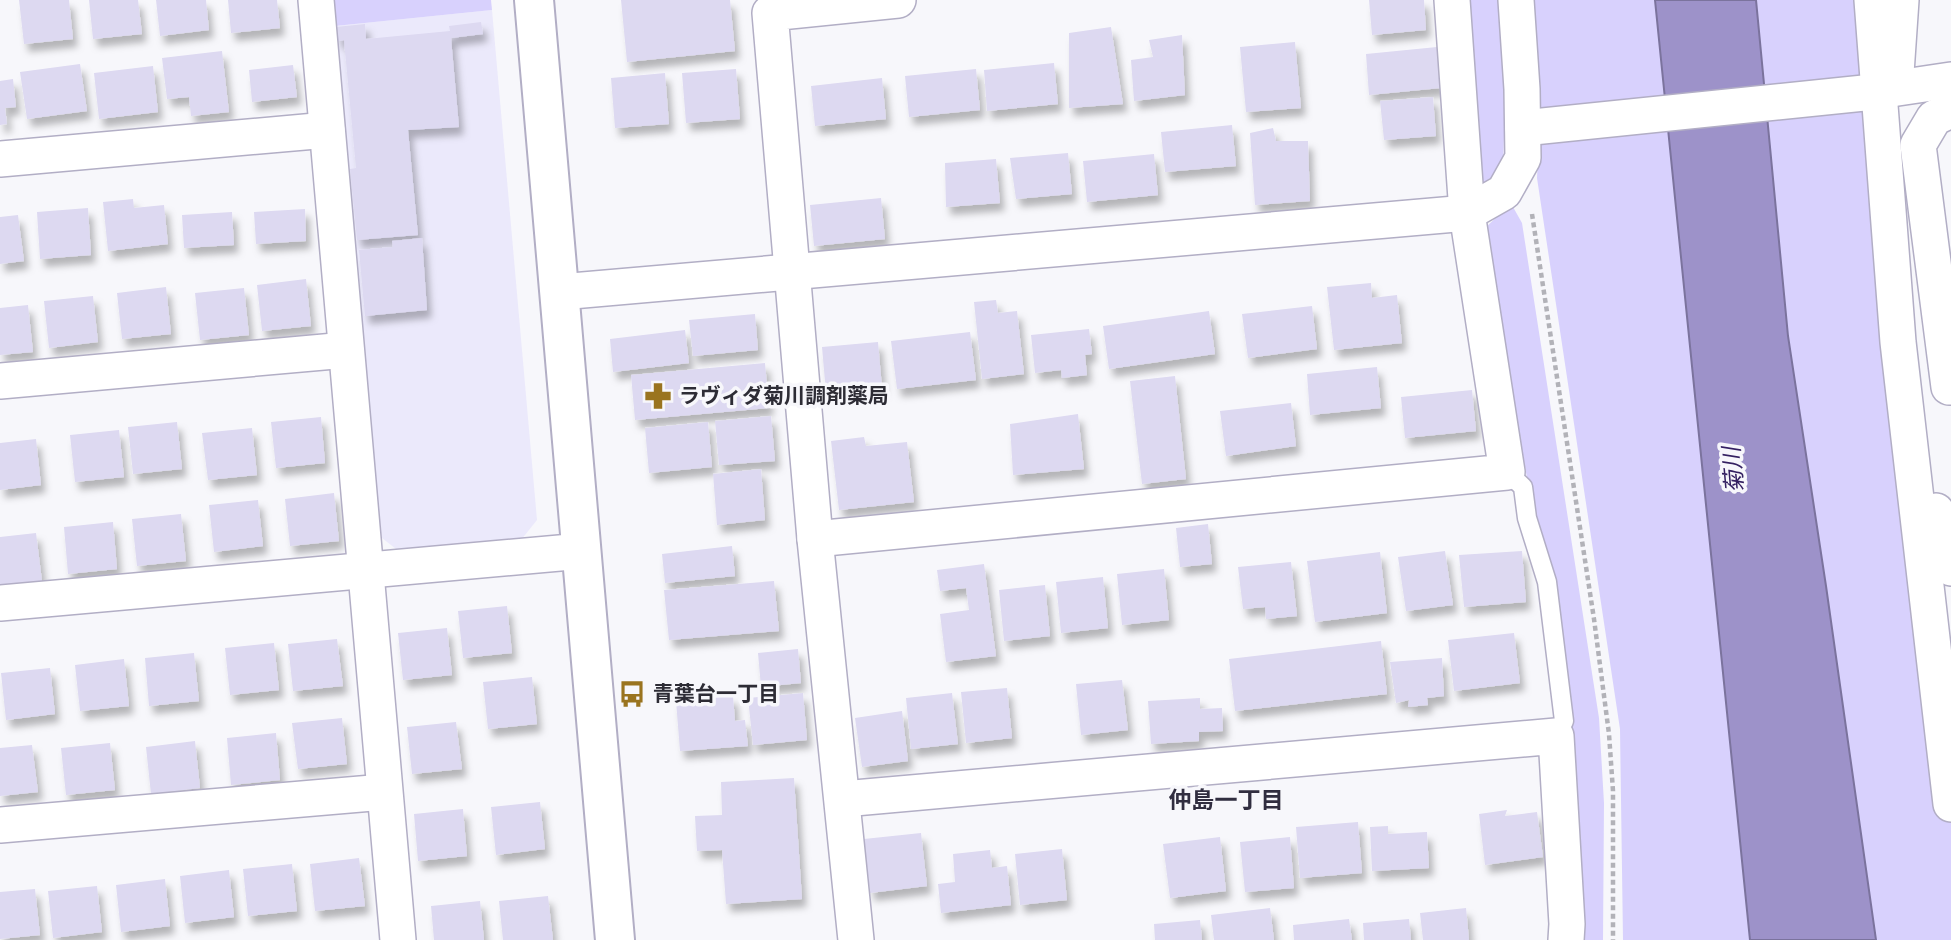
<svg xmlns="http://www.w3.org/2000/svg" width="1951" height="940" viewBox="0 0 1951 940" font-family="Lato,'Noto Sans JP',sans-serif">
  <defs>
    <filter id="shadow"><feDropShadow dx="4.5" dy="8" stdDeviation="3.5" flood-color="#0004"/></filter>
  </defs>
  <rect width="100%" height="100%" fill="#f7f7fb"/>
  <polygon fill="#ebe9fb" points="492,10 537,520 521,540 400,552 378,535 335,26"/>
  <g fill="#d8d1fd">
    <polygon points="332,0 491,0 492,10 335,26"/>
    <polygon points="1465,0 1508,0 1503,170 1479,189"/>
    <polygon points="1524,0 1858,0 1951,810 1951,940 1623,940 1620,729 1537,178 1539,137"/>
    <polygon points="1513,207 1522,223 1599,718 1604,803 1603,940 1577,940 1578,905 1534,516 1482,231 1506,208"/>
  </g>
  <polygon fill="#9d92c9" stroke="#7b739d" stroke-width="2" points="1655,0 1756,0 1788,336 1826,586 1876,940 1750,940"/>
  <g fill="#ddd9f1" filter="url(#shadow)">
    <polygon points="19,0 69,0 73,39 24,44"/>
    <polygon points="89,0 138,0 142,34 93,39"/>
    <polygon points="156,0 206,0 209,30 160,36"/>
    <polygon points="228,0 277,0 280,28 231,33"/>
    <polygon points="621,0 730,0 735,51 627,62"/>
    <polygon points="1369,0 1424,0 1426,30 1372,35"/>
    <polygon points="481,22 483,34 451,38 459,127 408,130 418,235 357,240 350,169 356,168 344,40 338,41 336,27 365,24 366,39 450,31 449,26"/>
    <polygon points="1111,27 1123,104 1069,108 1069,33"/>
    <polygon points="1182,35 1185,95 1134,101 1131,60 1153,57 1149,40"/>
    <polygon points="1295,42 1301,108 1246,112 1240,47"/>
    <polygon points="1437,47 1441,88 1369,95 1366,54"/>
    <polygon points="222,51 229,112 191,116 189,97 167,99 162,58"/>
    <polygon points="1054,63 1058,104 987,111 984,70"/>
    <polygon points="80,64 87,111 27,119 20,72"/>
    <polygon points="293,65 297,97 252,102 249,70"/>
    <polygon points="153,66 158,112 99,119 94,73"/>
    <polygon points="736,69 740,119 686,123 682,73"/>
    <polygon points="976,69 980,110 909,117 905,76"/>
    <polygon points="665,73 669,124 615,128 611,78"/>
    <polygon points="882,78 886,119 815,126 811,86"/>
    <polygon points="13,79 16,107 5,108 7,124 0,125 0,81"/>
    <polygon points="1433,97 1436,136 1384,140 1380,101"/>
    <polygon points="1232,125 1236,166 1165,172 1161,132"/>
    <polygon points="1273,128 1276,141 1308,141 1310,201 1255,205 1250,133"/>
    <polygon points="1068,153 1072,194 1016,199 1010,158"/>
    <polygon points="1154,154 1158,195 1087,202 1083,161"/>
    <polygon points="996,159 1000,203 946,207 945,163"/>
    <polygon points="881,198 885,239 814,246 810,205"/>
    <polygon points="133,199 134,208 164,205 168,244 108,251 103,202"/>
    <polygon points="88,208 91,255 40,259 37,212"/>
    <polygon points="305,209 306,241 256,244 254,212"/>
    <polygon points="232,212 234,245 184,248 182,215"/>
    <polygon points="18,215 24,261 0,264 0,217"/>
    <polygon points="422,238 427,310 365,316 359,250 393,247 392,241"/>
    <polygon points="306,279 311,326 262,331 257,285"/>
    <polygon points="1371,283 1372,298 1397,295 1402,343 1334,350 1327,287"/>
    <polygon points="166,287 171,334 122,339 117,293"/>
    <polygon points="244,288 249,335 200,340 195,293"/>
    <polygon points="93,296 98,342 49,348 44,301"/>
    <polygon points="996,300 998,313 1017,311 1024,374 982,379 974,302"/>
    <polygon points="28,305 33,352 0,355 0,308"/>
    <polygon points="1312,306 1317,349 1248,358 1242,314"/>
    <polygon points="1209,311 1215,354 1109,369 1103,326"/>
    <polygon points="755,314 758,350 693,356 689,320"/>
    <polygon points="1089,329 1092,354 1085,355 1087,375 1062,378 1061,370 1035,373 1031,335"/>
    <polygon points="685,330 689,363 613,372 610,339"/>
    <polygon points="970,332 976,380 897,389 891,341"/>
    <polygon points="878,342 882,388 826,393 822,347"/>
    <polygon points="765,363 769,408 635,420 631,375"/>
    <polygon points="1377,367 1381,408 1310,415 1307,374"/>
    <polygon points="1175,376 1186,479 1142,484 1130,381"/>
    <polygon points="1472,390 1476,431 1405,438 1401,397"/>
    <polygon points="1291,403 1296,446 1226,456 1220,411"/>
    <polygon points="1078,414 1084,469 1013,475 1010,424"/>
    <polygon points="771,416 775,461 719,465 715,421"/>
    <polygon points="321,417 325,463 276,468 271,422"/>
    <polygon points="177,422 182,469 133,474 128,427"/>
    <polygon points="708,422 712,467 649,473 645,428"/>
    <polygon points="252,428 257,475 208,480 202,433"/>
    <polygon points="119,430 124,477 75,482 70,435"/>
    <polygon points="864,437 866,446 907,442 914,502 839,510 831,441"/>
    <polygon points="36,439 41,485 0,490 0,443"/>
    <polygon points="761,469 765,520 717,525 713,474"/>
    <polygon points="334,493 339,541 290,546 285,499"/>
    <polygon points="258,500 263,546 214,552 209,505"/>
    <polygon points="181,514 186,561 137,566 132,519"/>
    <polygon points="113,522 117,569 68,574 64,527"/>
    <polygon points="1208,524 1212,564 1180,567 1176,528"/>
    <polygon points="36,533 42,581 0,585 0,537"/>
    <polygon points="732,546 735,576 665,583 662,554"/>
    <polygon points="1445,551 1453,605 1406,611 1398,557"/>
    <polygon points="1522,551 1526,602 1464,607 1459,555"/>
    <polygon points="1380,552 1387,613 1315,622 1307,561"/>
    <polygon points="1291,562 1297,616 1266,619 1265,607 1243,609 1238,567"/>
    <polygon points="984,564 996,656 946,662 940,614 969,610 966,588 940,591 937,570"/>
    <polygon points="1164,569 1169,620 1122,625 1117,574"/>
    <polygon points="1103,577 1108,628 1061,633 1056,582"/>
    <polygon points="774,581 779,631 669,640 664,590"/>
    <polygon points="1045,585 1050,636 1004,641 999,590"/>
    <polygon points="507,606 512,653 463,658 458,611"/>
    <polygon points="447,628 452,675 403,680 398,633"/>
    <polygon points="1514,633 1520,683 1454,691 1448,640"/>
    <polygon points="337,639 343,686 293,691 288,644"/>
    <polygon points="1381,641 1387,694 1235,711 1229,659"/>
    <polygon points="274,643 279,690 230,695 225,648"/>
    <polygon points="798,649 801,683 761,687 758,653"/>
    <polygon points="194,653 199,701 149,706 145,658"/>
    <polygon points="1442,658 1444,696 1427,698 1428,705 1408,707 1409,700 1396,703 1390,662"/>
    <polygon points="124,659 129,706 80,711 75,665"/>
    <polygon points="50,668 55,714 6,720 1,673"/>
    <polygon points="532,677 537,724 488,729 483,682"/>
    <polygon points="1122,680 1128,730 1081,735 1076,684"/>
    <polygon points="1007,688 1012,738 966,743 961,692"/>
    <polygon points="803,693 807,740 753,745 748,698"/>
    <polygon points="952,693 958,744 911,749 906,698"/>
    <polygon points="733,696 735,721 745,720 748,746 680,751 676,701"/>
    <polygon points="1200,698 1200,709 1222,708 1223,731 1199,732 1199,741 1151,744 1148,701"/>
    <polygon points="902,711 908,761 862,767 855,718"/>
    <polygon points="342,718 347,764 298,769 292,723"/>
    <polygon points="456,722 462,769 412,774 407,727"/>
    <polygon points="276,733 280,780 231,785 227,738"/>
    <polygon points="195,741 200,788 151,794 146,747"/>
    <polygon points="110,743 115,790 66,795 61,748"/>
    <polygon points="32,745 38,792 0,796 0,748"/>
    <polygon points="794,778 802,899 726,904 722,850 697,851 695,816 722,815 721,782"/>
    <polygon points="540,802 545,849 496,855 491,807"/>
    <polygon points="463,809 467,856 418,861 414,814"/>
    <polygon points="1507,810 1505,816 1537,812 1543,857 1485,865 1479,814"/>
    <polygon points="1358,822 1362,873 1300,878 1296,827"/>
    <polygon points="1388,826 1388,834 1427,832 1429,868 1372,871 1370,827"/>
    <polygon points="921,833 927,886 870,893 864,839"/>
    <polygon points="1220,837 1226,891 1170,898 1163,844"/>
    <polygon points="1290,837 1294,888 1245,892 1240,842"/>
    <polygon points="1062,849 1067,900 1020,905 1015,854"/>
    <polygon points="990,850 992,868 1007,866 1011,905 941,913 938,884 955,882 953,854"/>
    <polygon points="359,858 365,906 315,911 310,864"/>
    <polygon points="292,864 297,911 248,916 243,869"/>
    <polygon points="229,870 234,917 185,923 180,876"/>
    <polygon points="165,879 170,926 121,932 116,885"/>
    <polygon points="97,886 102,932 53,938 48,891"/>
    <polygon points="35,889 40,935 0,939 0,892"/>
    <polygon points="548,896 553,940 503,940 499,901"/>
    <polygon points="480,901 484,940 434,940 431,906"/>
    <polygon points="1270,908 1274,940 1214,940 1211,915"/>
    <polygon points="1466,908 1469,940 1423,940 1420,913"/>
    <polygon points="1349,919 1352,940 1294,940 1293,925"/>
    <polygon points="1409,919 1411,940 1364,940 1363,923"/>
    <polygon points="1200,920 1202,940 1155,940 1154,924"/>
  </g>
  <g fill="none" stroke-linecap="round" stroke-linejoin="round">
    <defs>
      <polyline id="service" points="1507,472 1523,487 1527,518 1547,582 1564,721 1556,736"/>
      <g id="minor">
        <polyline points="316,0 398,940"/>
        <polyline points="1872,0 1898,342 1951,804"/>
        <polyline points="1896,73 1901,0"/>
        <polyline points="1523,128 1864,93 1951,80"/>
        <polyline points="0,159 327,130"/>
        <polyline points="560,292 1467,213 1504,192 1523,158 1522,89 1516,0"/>
        <polyline points="0,381 346,350"/>
        <polyline points="1949,387 1918,145 1934,118 1951,110"/>
        <polyline points="1936,511 1951,568"/>
        <polyline points="815,539 1507,472 1467,213 1452,0"/>
        <polyline points="0,603 582,551"/>
        <polyline points="843,799 1556,736 1567,924 1566,940"/>
        <polyline points="0,825 384,792"/>
        <polyline points="856,940 815,539 770,13 898,0"/>
      </g>
      <polyline id="tertiary" points="534,0 615,940"/>
    </defs>
    <use href="#service" stroke="#b2aec5" stroke-width="21"/>
    <use href="#minor" stroke="#b2aec5" stroke-width="38"/>
    <use href="#tertiary" stroke="#b2aec5" stroke-width="42"/>
    <polyline stroke="#b2b2b8" stroke-width="4.5" stroke-dasharray="5 3.5" stroke-linecap="butt" points="1532,214 1594,619 1609,734 1613,791 1613,940"/>
    <use href="#service" stroke="#fff" stroke-width="18"/>
    <use href="#minor" stroke="#fff" stroke-width="35"/>
    <use href="#tertiary" stroke="#fff" stroke-width="38"/>
  </g>
  <defs>
    <symbol id="pharmacy-bare" viewBox="-9 -9 18 18"><path d="M-2-6h4v4h4v4h-4v4h-4v-4h-4v-4h4Z" fill="#9a741f" stroke="#f7f7fb" stroke-width="2.5" paint-order="stroke"/></symbol>
    <symbol id="bus-bare" viewBox="-9 -9 18 18"><path d="M-5-6H5V4H4V6H2V4H-2V6H-4V4H-5ZM-3.5-4V0h7V-4ZM-3.5 1.2v1.5H-2V1.2ZM2 1.2v1.5H3.5V1.2Z" fill="#9a741f" stroke="#f7f7fb" stroke-width="2.5" paint-order="stroke"/></symbol>
  </defs>
  <g fill-rule="evenodd">
    <use href="#pharmacy-bare" x="639" y="377" width="38" height="38"/>
    <use href="#bus-bare" x="613" y="675" width="38" height="38"/>
  </g>
  <g text-anchor="middle" stroke-width="7" stroke-linejoin="round" paint-order="stroke">
    <g font-size="21" font-weight="bold" fill="#2d2c35" stroke="#f7f7fb" text-anchor="start">
      <text x="679" y="403">ラヴィダ菊川調剤薬局</text>
      <text x="653" y="701">青葉台一丁目</text>
    </g>
    <g font-size="23" font-style="italic" fill="#342061" stroke="#f7f7fb">
      <text transform="translate(1733 470) rotate(-95)" y="8">菊川</text>
    </g>
    <g font-size="23" font-weight="bold" fill="#312e40" stroke="#f7f7fb">
      <text x="1226" y="808">仲島一丁目</text>
    </g>
  </g>
</svg>
